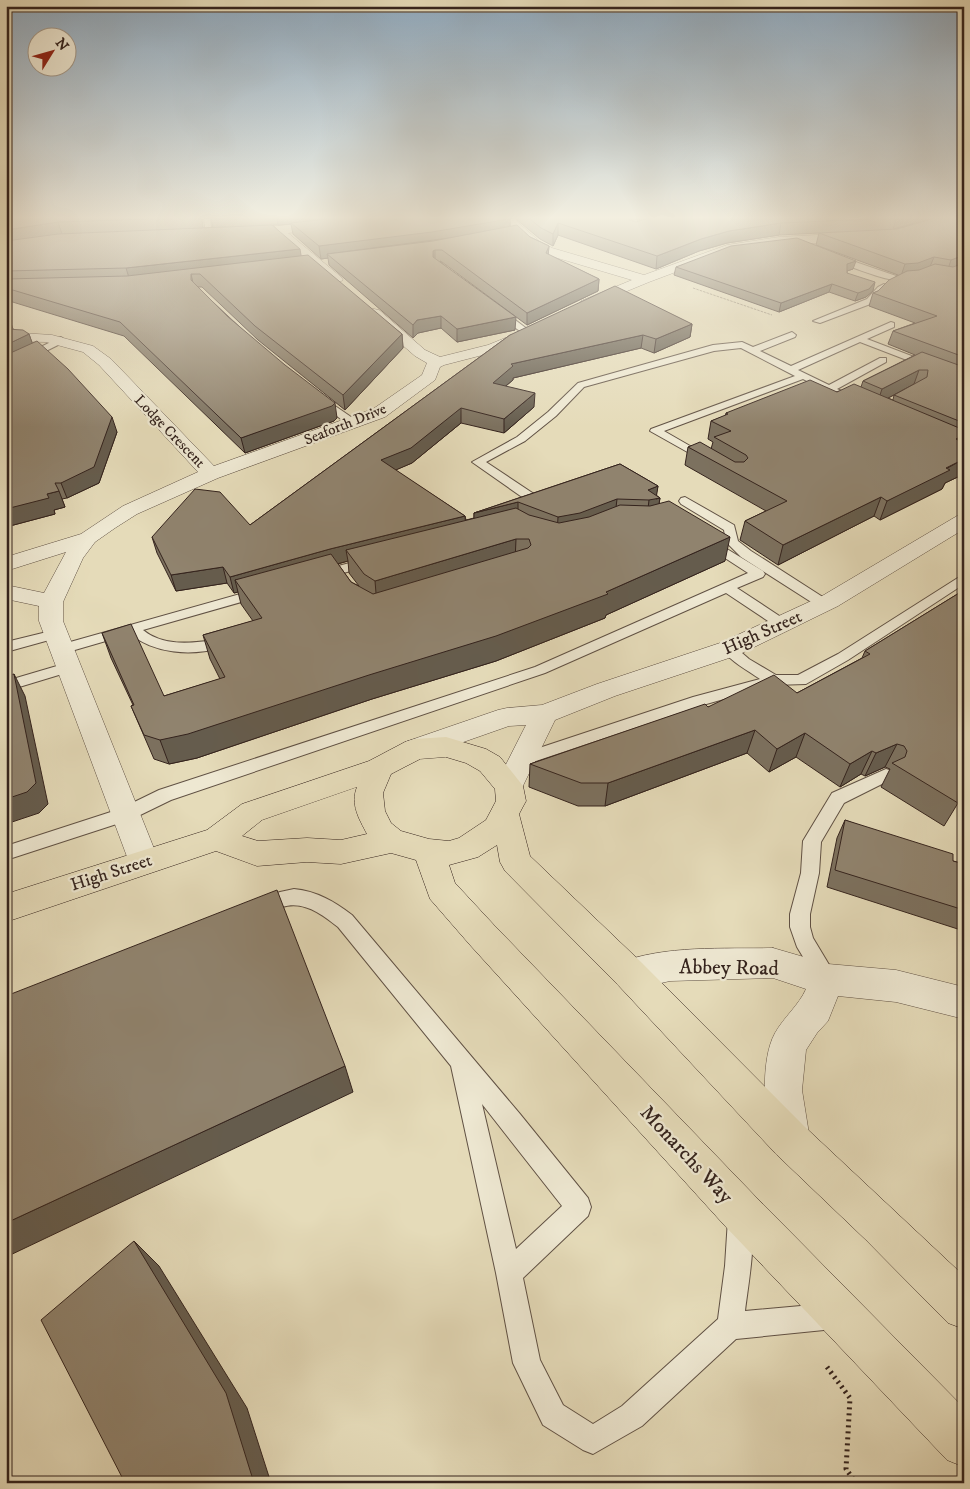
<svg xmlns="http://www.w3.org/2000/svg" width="970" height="1489" viewBox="0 0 970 1489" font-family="'IM FELL DW Pica',serif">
  <rect width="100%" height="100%" fill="#e5dbb9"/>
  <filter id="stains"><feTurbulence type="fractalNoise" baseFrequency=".004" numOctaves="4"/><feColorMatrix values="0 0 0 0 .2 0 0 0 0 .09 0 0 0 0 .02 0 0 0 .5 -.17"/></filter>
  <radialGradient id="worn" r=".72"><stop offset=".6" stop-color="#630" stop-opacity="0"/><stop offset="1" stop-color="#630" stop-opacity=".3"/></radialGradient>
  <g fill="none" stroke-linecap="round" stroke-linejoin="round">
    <defs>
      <g id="service">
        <polygon points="204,219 210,219 212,236 206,235"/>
        <path d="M 832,256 L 838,256 L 902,278 L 915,277 L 919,279 C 904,290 851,266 832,260 Z"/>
        <polygon points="884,284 891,286 873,303 820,323 813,321 867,299 878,287"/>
        <polygon points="496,310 502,310 531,332 530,334 524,334 496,314"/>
        <polygon points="891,322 894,323 894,327 867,339 964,376 964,382 860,342 798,370 829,385 880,358 886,358 886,362 837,389 844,392 844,396 836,396 803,379 664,431 711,458 713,460 711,462 707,463 650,431 651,429 795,376 741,348 714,351 584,387 556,416 525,441 486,462 540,498 542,501 540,504 532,504 472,462 517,437 548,412 578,383 713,345 742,342 753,347 792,332 796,335 795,337 760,351 791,366"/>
        <polygon points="61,337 65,340 64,342 6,371 6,364"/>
        <polygon points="319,395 357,421 358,423 357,425 349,425 315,400 314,398"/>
        <polygon points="685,497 734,525 738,541 751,551 829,601 831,604 829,607 819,607 741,557 726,542 724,530 681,504 679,501 681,498"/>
        <polygon points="709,538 763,571 765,574 763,577 737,588 787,621 789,624 787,627 777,627 726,593 545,673 171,800 132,819 6,860 6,846 120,809 159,790 535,667 748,573 705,545 703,542 705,539"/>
        <polygon points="369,558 374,559 375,562 374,565 320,579 313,575 315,572"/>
        <path d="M 964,574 L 964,584 L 848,660 L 806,684 L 773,685 L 703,705 L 521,766 L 515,764 L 513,760 L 515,756 L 693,697 L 760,679 C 747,670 731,662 722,649 L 724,646 L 734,646 L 749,659 L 776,675 L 798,675 L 838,654 Z"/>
        <path d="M 261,588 L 268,592 L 266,595 L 143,630 C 164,647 191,643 216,640 L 221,642 L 223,645 L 221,648 C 191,656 155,654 130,634 L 61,654 L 56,652 L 54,649 L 56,646 Z"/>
        <polygon points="55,630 60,631 62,634 60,637 6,652 6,642"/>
        <polygon points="67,663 72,665 74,668 72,671 6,691 6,681"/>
        <polygon points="886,769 892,771 894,775 892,779 844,803 821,842 819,873 810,914 810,927 813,938 837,978 834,985 827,987 820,985 797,947 790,927 790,914 801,873 803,841 832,793"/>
        <path d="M 294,889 C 317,891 335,902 352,915 L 520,1114 L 588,1198 L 591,1207 L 588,1216 L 523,1278 L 540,1360 L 563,1405 L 593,1424 L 622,1406 L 718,1319 L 725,1266 L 728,1219 L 731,1210 L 740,1207 L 749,1210 C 758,1233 748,1285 745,1311 L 834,1303 L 843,1307 L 847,1316 L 843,1325 L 834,1329 L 736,1339 L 642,1426 L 593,1454 L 583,1450 L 543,1425 L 513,1363 L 496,1273 L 451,1066 L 338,927 C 322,914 303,900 282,907 C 274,910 267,914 260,916 L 253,914 L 250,908 L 253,902 L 280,892 ZM 482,1104 L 562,1206 L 516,1249 Z"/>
      </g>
      <g id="minor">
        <polygon points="358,219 395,219 389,222 288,233 341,277 343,280 336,284 331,283 275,235 242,237 236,233 242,229"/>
        <polygon points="501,219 514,219 539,241 552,248 644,275 727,245 779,237 854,233 860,237 854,241 779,245 729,252 649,282 586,308 579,304 581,301 632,280 544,254 531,247"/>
        <polygon points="374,309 379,310 425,350 440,357 488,345 525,330 530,331 532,334 530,337 498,351 444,365 440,367 435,380 385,417 218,478 137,514 115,528 95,542 83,558 63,602 63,621 159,861 154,870 143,874 132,870 39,621 39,606 6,599 6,585 44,593 66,552 6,571 6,557 81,534 123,506 198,472 99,365 83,352 46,342 6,341 6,332 52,335 93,346 111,359 214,466 373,409 422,375 427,363 415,356 369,316 367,313 369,310"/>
        <polygon points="964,514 964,529 838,606 738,655 615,696 555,720 519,794 509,797 499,794 495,786 526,725 509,726 415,759 405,756 401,749 405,742 498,710 507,708 542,705 597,684 720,643 822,596 957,516"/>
        <path d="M 773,948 L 828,964 L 896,970 L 964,987 L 964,1019 L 896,1002 L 838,996 L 828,1021 L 817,1033 L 806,1050 L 802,1090 L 810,1140 L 804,1154 L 790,1160 L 776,1154 C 764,1124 759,1062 775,1033 C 784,1017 799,1005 806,989 L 773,978 L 670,981 L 630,990 L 618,985 L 613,974 L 618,963 C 666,945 722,949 773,948 Z"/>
      </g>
      <path id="primary" d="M 446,737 L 486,749 L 500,757 L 523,786 L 526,801 L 519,814 L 530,856 L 642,963 L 804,1126 L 964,1276 L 964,1329 L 948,1323 L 866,1240 L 776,1154 L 618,985 L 505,871 L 500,862 L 497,845 L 478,857 L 449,865 L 455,883 L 494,925 L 755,1196 L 964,1408 L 964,1467 L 947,1460 L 725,1226 L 470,945 L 430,899 L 416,860 L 391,853 L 341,864 L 307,862 L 257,866 L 216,851 L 6,922 L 6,894 L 207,830 L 242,804 L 369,761 L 405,742 L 415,739 ZM 446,757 L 466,763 L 480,771 L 495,789 L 496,801 L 486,820 L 459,838 L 449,841 L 429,839 L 401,831 L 391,823 L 385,811 L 383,793 L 391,774 L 420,759 ZM 357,787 C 350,804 359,819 367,834 L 341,840 L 307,838 L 258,841 L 242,836 L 262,820 Z"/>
    </defs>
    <use href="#service" stroke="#605144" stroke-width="2"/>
    <use href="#minor" stroke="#605144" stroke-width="1"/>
    <use href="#primary" stroke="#34231d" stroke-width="1"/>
    <polyline stroke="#34231d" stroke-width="1" stroke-dasharray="0.5 1" stroke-linecap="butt" points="693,288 772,315"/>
    <polyline stroke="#34231d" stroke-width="5" stroke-dasharray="2 4" stroke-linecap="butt" points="827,1367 850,1398 846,1469 856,1483"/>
    <use href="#service" fill="#eee8d2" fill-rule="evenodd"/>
    <use href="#minor" fill="#eee8d2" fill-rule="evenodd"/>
    <use href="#primary" fill="#e5dbb9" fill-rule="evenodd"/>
  </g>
  <g fill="#7c715f" stroke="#34231d" fill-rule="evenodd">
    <polygon points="6,219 202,219 203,228 213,228 211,219 510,219 510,226 530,237 549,246 548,255 599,279 598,291 527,325 442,262 440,261 515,330 457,342 441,328 418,333 413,338 329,265 328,258 321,259 293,234 291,224 273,225 301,256 402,334 403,348 345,410 258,340 202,287 197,287 337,418 334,421 245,453 124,336 6,300"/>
    <path d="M 516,219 L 931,219 L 893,229 L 964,219 L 964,474 L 945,483 L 942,489 L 880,520 L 874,516 L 778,565 L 740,540 L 745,521 L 766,511 L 685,465 L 688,447 L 711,449 L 713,442 L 708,439 L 711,421 L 725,416 L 726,413 L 861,387 L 863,381 L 915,355 L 888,344 L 893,331 L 915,323 L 869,306 L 873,293 L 878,291 L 898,275 L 816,245 L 819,233 L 779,235 L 727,243 L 699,251 L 656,269 L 558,235 L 553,246 L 540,239 ZM 906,389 L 894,395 L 893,400 L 888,398 Z"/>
    <polygon points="676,267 853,269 847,271 847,273 873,291 866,297 855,301 829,292 779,312 674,275"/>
    <polygon points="6,315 9,317 13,329 29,334 32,343 117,432 99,483 67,498 62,499 65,507 54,510 55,514 6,527"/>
    <path d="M 692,324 L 690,337 L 654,353 L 641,348 L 513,378 L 513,380 L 506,386 L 534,407 L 504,433 L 461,423 L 412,463 L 395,470 L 465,516 L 466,520 L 474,518 L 474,513 L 620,464 L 658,486 L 656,495 L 660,498 L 659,504 L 725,561 L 606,615 L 605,618 L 496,661 L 372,699 L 197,758 L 169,764 L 154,759 L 131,706 L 133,705 L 111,658 L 102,633 L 164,696 L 220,679 L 210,659 L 203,635 L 253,621 L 241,604 L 238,592 L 234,593 L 227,583 L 176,591 L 157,553 L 152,537 L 250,525 L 510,335 ZM 348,561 L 349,573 L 359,586 L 351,582 L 338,564 Z"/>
    <polygon points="964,590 964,806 958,803 944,826 881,787 890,769 885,767 865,776 861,774 840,787 796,757 769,772 747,753 605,806 578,806 529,787 530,764 708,707 797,693 862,658 865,651"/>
    <polygon points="845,820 953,861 964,864 964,931 827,887 837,838"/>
  </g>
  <g fill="#655c4d" stroke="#34231d">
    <polygon points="277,219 340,219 291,223 291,224 278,225"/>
    <polygon points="510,219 510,230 327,254 328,258 321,259 319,246"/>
    <polygon points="629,219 659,219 628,229"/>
    <polygon points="896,219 931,219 893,229"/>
    <polygon points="58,222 62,234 6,242 6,230"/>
    <polygon points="558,223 558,235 553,246 553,234"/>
    <polygon points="781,223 779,235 727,243 699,251 656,269 657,256 701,239 729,231"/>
    <polygon points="549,246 548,257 546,253"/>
    <polygon points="300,249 302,261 191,274 194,287 130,281 126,268"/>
    <polygon points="435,250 435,261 433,263 433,251"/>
    <polygon points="964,255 964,266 947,272 951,260"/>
    <polygon points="934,257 929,269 901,276 905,264"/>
    <polygon points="856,261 853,269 844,272 847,264"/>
    <polygon points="599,279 598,291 527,325 527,313"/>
    <polygon points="875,282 873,291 866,297 855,301 858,293"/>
    <polygon points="832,284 829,292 779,312 781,303"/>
    <polygon points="441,316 441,328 418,333 413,338 413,325 417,320"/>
    <polygon points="516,317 515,330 457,342 457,329"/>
    <polygon points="692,324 690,337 654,353 656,339"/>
    <polygon points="29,334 34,348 6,362 6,345"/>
    <polygon points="402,334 403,348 345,410 343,395"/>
    <polygon points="643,335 641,348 513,378 513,380 492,397 493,383 511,364"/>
    <polygon points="919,370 914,384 877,404 882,389"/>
    <polygon points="535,393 534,407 504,433 504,419"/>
    <polygon points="335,403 337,418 334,421 245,453 241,438"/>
    <polygon points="461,408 461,423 412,463 382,476 381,460"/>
    <polygon points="112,417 117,432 99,483 67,498 61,483"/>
    <polygon points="964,435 964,442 960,450 956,439"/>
    <polygon points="964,459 964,474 945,483 942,489 880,520 887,501"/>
    <polygon points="658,486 656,499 660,498 657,515 647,517 649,500 648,490"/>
    <polygon points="59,491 65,507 54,510 55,514 6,527 6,509 47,494"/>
    <polygon points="881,497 874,516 778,565 783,545"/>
    <polygon points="617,499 615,516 557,534 558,517"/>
    <polygon points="518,502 518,519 474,530 474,513"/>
    <polygon points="465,516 466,532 346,550 348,561 333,565 235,580 238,592 234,593 230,577 330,549"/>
    <polygon points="730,537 725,561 606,615 605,618 496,661 372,699 197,758 169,764 160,740 606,592"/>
    <polygon points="516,539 515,562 377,605 375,581"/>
    <polygon points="223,567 227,583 176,591 171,575"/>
    <polygon points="14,674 25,696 48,804 39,813 6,824 6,799"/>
    <polygon points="755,730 747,753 605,806 608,783"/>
    <polygon points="805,733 796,757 769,772 777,749"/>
    <polygon points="897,744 885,767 865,776 876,753"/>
    <polygon points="872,751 861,774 840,787 850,764"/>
    <polygon points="345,1066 353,1092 6,1257 6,1223"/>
    <polygon points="134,1241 159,1266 247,1408 271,1483 254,1483"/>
  </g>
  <g fill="#90836e" stroke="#34231d">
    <polygon points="6,219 146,219 58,222 6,230"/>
    <polygon points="327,219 509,219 432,232 319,246 291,223"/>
    <polygon points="530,219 629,219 629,220 636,222 646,219 870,219 781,223 729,231 701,239 657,256 558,223 553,234 541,228"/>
    <polygon points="932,219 964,219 964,255 951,260 934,257 918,263 905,264 819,233 897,229"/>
    <polygon points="272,225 300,249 126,268 6,271 6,241 58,234"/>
    <polygon points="517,225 530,237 549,246 546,253 599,279 527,313 442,250 435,250 433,251 433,257 516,317 457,329 441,316 417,320 413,325 327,254 433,241"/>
    <polygon points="797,238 856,261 847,264 847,273 875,282 869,289 858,293 832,284 781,303 676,267 731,246"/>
    <polygon points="308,255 402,334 343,395 255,326 200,274 191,274 191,280 227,316 285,365 335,403 332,406 241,438 120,322 6,288 6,279 127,276"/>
    <polygon points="964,263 964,357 893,331 937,316 873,293 878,291 889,280 907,271 919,270 935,264 953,267"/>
    <polygon points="615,286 692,324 656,339 643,335 511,364 513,366 493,383 535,393 504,419 461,408 411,448 381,460 465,516 330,549 230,577 223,567 171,575 152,537 195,489 220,492 250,525 510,335"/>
    <polygon points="6,329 23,330 29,334 6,345"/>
    <polygon points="37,341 68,369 112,417 94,467 61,483 55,483 59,491 47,494 49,498 6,509 6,355"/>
    <polygon points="922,352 964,367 964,423 894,395 927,377 928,370 919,370 882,389 863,381"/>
    <polygon points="810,380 837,392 854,384 964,430 964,435 956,439 964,443 964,459 946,468 950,470 887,501 881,497 783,545 745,521 787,501 688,447 700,442 735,462 744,462 748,458 746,455 714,437 731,431 711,421 728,414 726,413"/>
    <polygon points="620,464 658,486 648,490 660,498 649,500 617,499 580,513 558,517 518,502 474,513"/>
    <polygon points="669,501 730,537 606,592 608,594 496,636 369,675 188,734 160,740 144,735 131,706 134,705 102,633 131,624 164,696 225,677 203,635 262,618 235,580 331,554 351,582 373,594 528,548 531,545 529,539 516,539 375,581 364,574 346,550 516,508 529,515 559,523 589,517 620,505 650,506"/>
    <polygon points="964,590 964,777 959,775 958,803 892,763 905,757 907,751 904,746 897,744 876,753 872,751 850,764 805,733 777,749 755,730 608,783 581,783 530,764 705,704 708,707 774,675 797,693 870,654 865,651"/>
    <polygon points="14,674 36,783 27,792 6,799 6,676"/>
    <polygon points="845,820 953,854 953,861 964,864 964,910 835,870"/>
    <polygon points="277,890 345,1066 6,1223 6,996"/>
    <polygon points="134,1241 226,1393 254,1483 125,1483 41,1320"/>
  </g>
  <linearGradient id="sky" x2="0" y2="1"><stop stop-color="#8faac0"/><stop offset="0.51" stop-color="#f3efe0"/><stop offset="1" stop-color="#f3efe0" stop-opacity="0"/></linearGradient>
  <rect width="970" height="427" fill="url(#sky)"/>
  <g text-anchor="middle" stroke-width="4.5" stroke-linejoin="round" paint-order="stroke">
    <g font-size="15" fill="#34231d" stroke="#eee8d2">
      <text transform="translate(345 424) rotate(-22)" y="5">Seaforth Drive</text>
      <text transform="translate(170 431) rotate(46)" y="5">Lodge Crescent</text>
    </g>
    <g font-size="18" fill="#34231d" stroke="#eee8d2">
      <text transform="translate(762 632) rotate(-24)" y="6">High Street</text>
      <text transform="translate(111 872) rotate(-18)" y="6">High Street</text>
    </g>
    <g font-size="21" fill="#34231d" stroke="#eee8d2">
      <text transform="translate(729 967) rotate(1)" y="7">Abbey Road</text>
      <text transform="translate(687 1154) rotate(47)" y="7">Monarchs Way</text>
    </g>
  </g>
  <rect width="970" height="1489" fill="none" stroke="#e5dbb9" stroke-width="25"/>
  <rect x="8" y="8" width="955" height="1474" fill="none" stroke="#34231d" stroke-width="2.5"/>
  <rect x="12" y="12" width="945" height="1464" fill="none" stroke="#34231d"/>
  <g transform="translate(52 52) rotate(53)"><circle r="24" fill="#eee8d2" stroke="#a4998a"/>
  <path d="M0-4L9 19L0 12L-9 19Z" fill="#8f2418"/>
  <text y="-8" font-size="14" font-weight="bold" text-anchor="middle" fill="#34231d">N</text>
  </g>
  <rect width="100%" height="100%" filter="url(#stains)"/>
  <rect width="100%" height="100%" fill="url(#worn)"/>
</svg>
